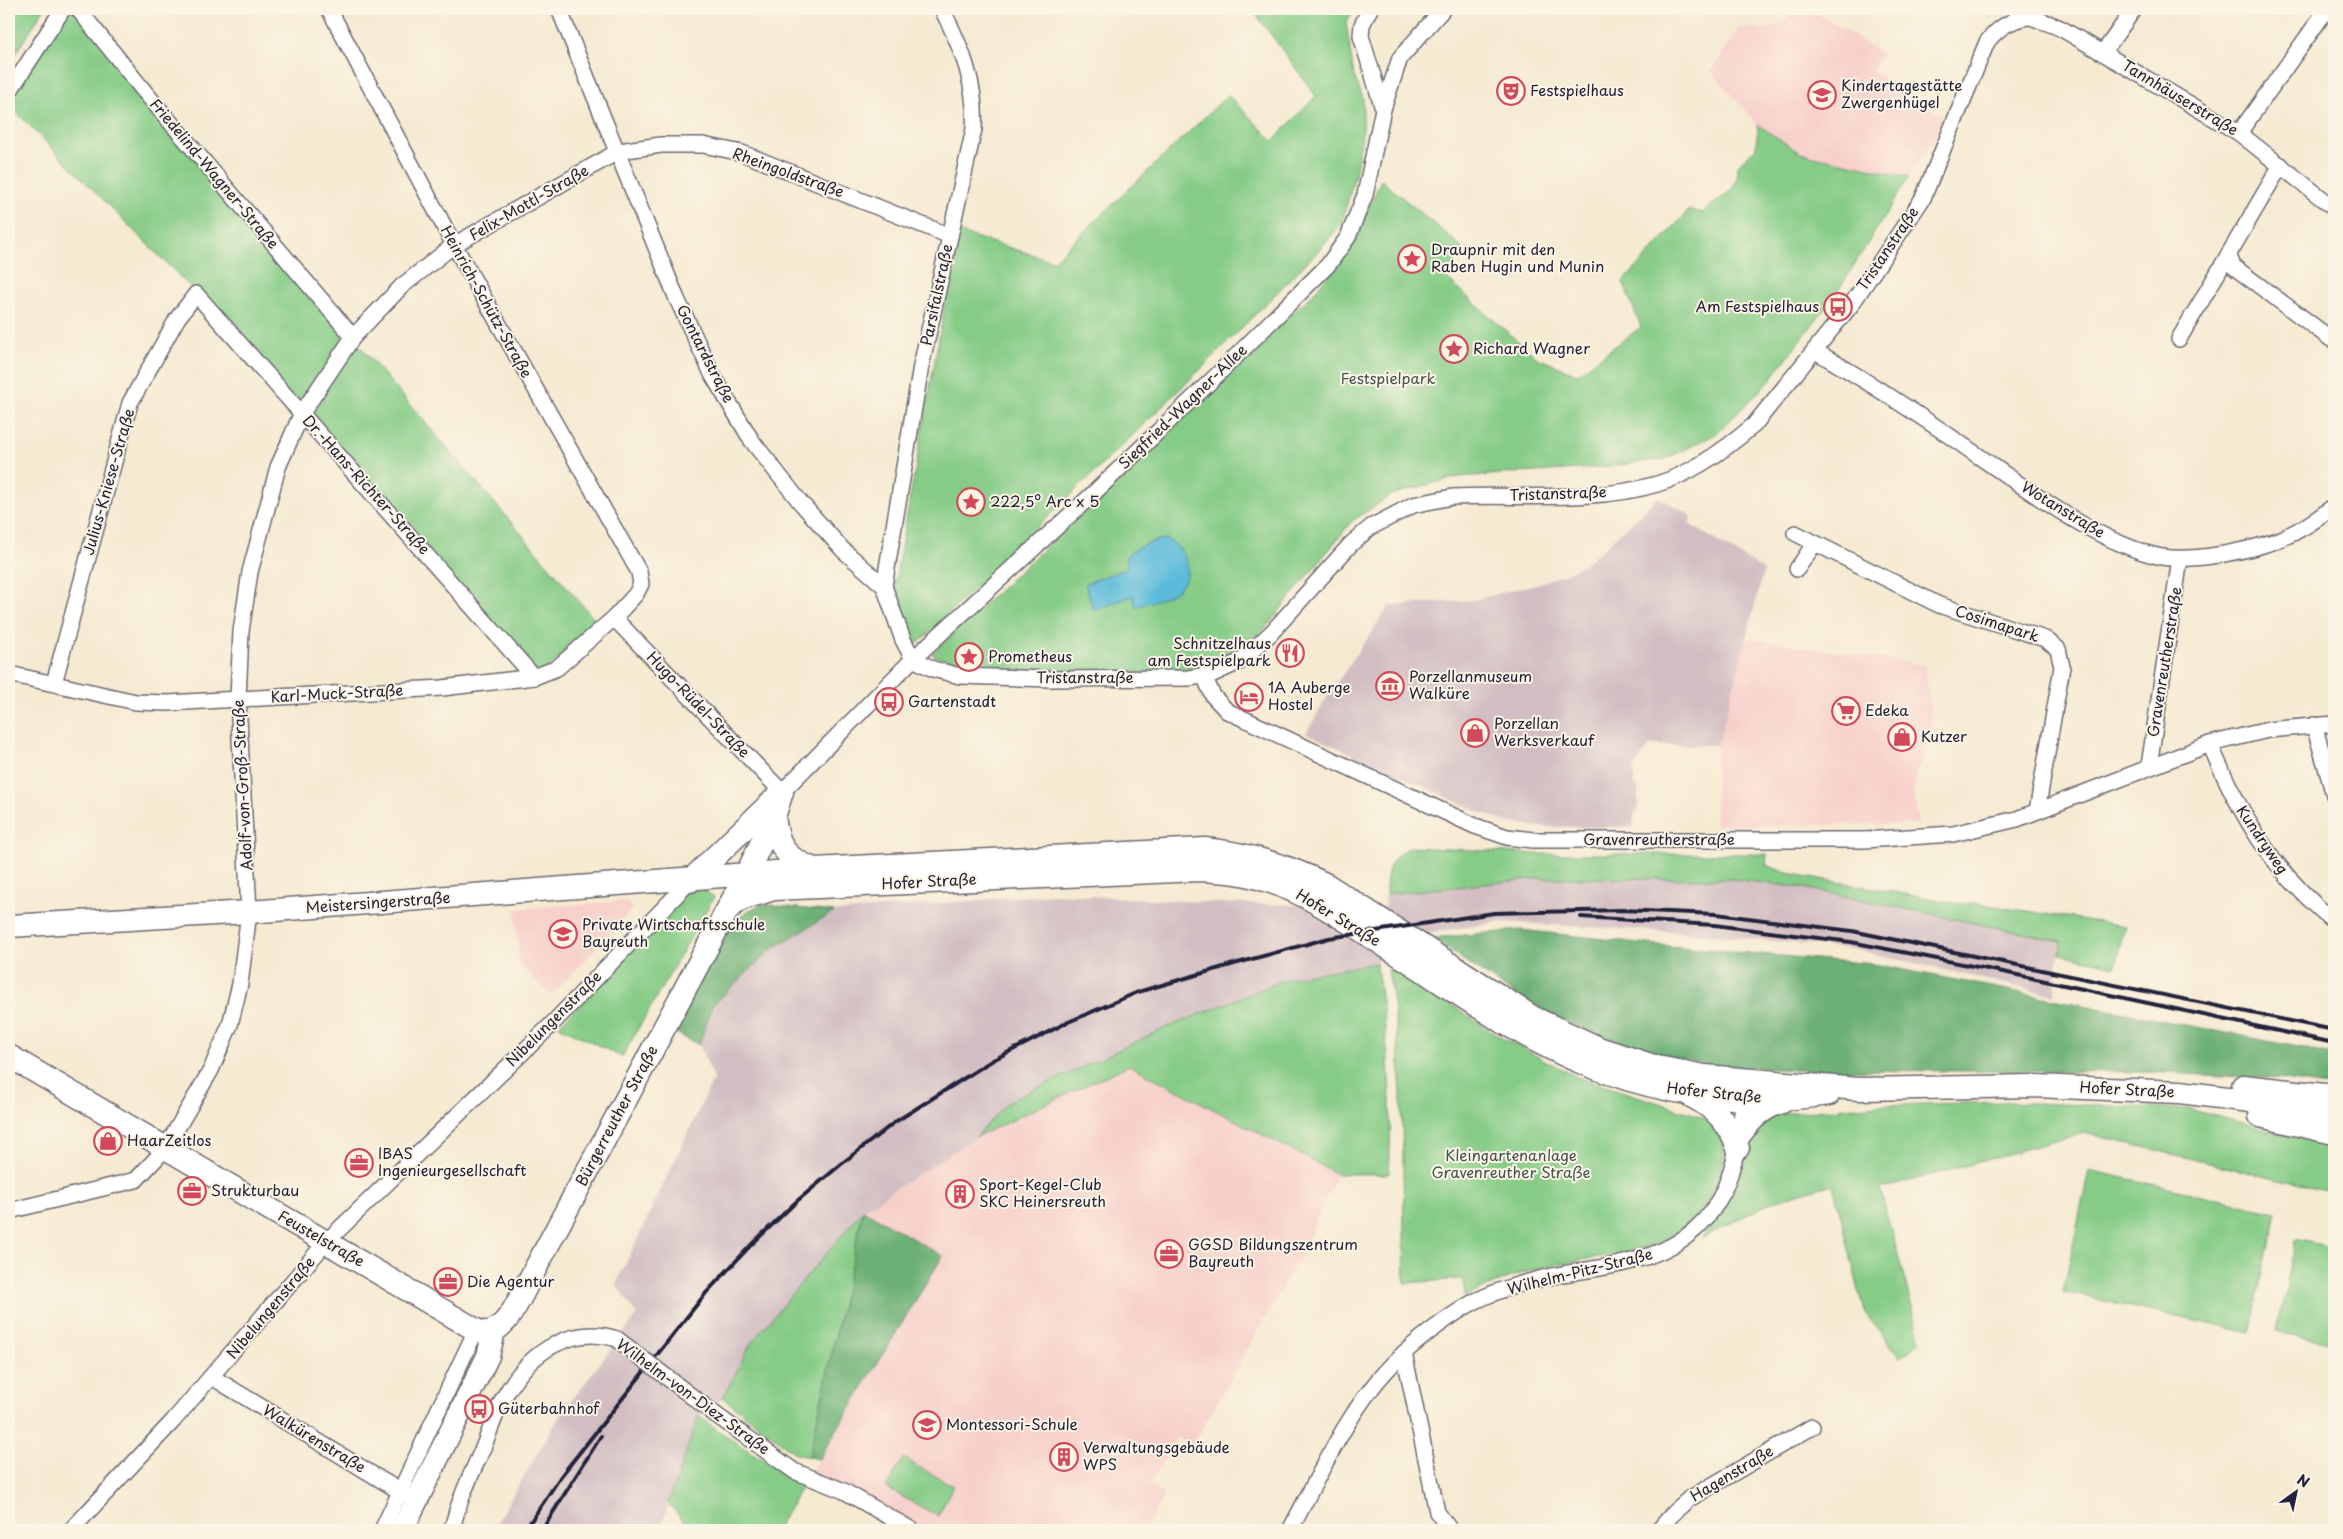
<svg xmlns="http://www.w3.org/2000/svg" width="2343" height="1539" viewBox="0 0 2343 1539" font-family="'Playpen Sans',sans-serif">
  <rect width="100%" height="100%" fill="#fcf5e5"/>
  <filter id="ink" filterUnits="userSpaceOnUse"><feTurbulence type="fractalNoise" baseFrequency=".02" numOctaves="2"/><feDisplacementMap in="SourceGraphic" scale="10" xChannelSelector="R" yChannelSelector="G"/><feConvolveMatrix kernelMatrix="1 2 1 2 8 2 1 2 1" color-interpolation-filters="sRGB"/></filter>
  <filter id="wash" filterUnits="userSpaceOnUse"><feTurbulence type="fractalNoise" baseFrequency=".0096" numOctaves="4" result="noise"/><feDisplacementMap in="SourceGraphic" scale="20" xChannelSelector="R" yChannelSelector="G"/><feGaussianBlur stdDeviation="1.12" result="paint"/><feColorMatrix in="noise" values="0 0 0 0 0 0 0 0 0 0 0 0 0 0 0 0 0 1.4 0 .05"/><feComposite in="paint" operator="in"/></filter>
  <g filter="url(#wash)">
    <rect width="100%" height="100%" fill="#f5ead2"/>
    <g fill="#f7d0cb">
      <polygon points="1796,9 1810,9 1883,54 1872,70 1947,119 1909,177 1800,153 1758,125 1711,71 1739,27 1766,29 1782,24"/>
      <polygon points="1746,638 1925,665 1932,727 1913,789 1918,824 1715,826 1716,751"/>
      <polygon points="627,901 632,908 628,914 552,995 519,965 515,909"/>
      <polygon points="1129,1065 1337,1174 1299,1258 1193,1445 1177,1437 1149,1486 1165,1495 1145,1530 909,1530 806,1480 943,1256 863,1210 976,1137"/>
    </g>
    <g fill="#d2bec2">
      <polygon points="1658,497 1692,516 1689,524 1764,570 1718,745 1650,745 1634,767 1634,786 1638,787 1638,810 1634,815 1634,827 1540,827 1507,822 1477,811 1306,733 1328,696 1389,606 1473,600 1540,583 1567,573 1584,564 1604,548"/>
      <polygon points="1617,877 1732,879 1804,888 2061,941 2054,995 1853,949 1695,933 1501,922 1394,938 1376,963 1289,978 1163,1029 1008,1102 976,1137 863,1210 751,1343 723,1398 699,1416 660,1530 492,1530 559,1417 637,1315 616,1284 714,1078 699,1045 712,1006 773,948 834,912 1055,894 1220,903 1384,907 1386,894 1543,878"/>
    </g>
    <g fill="#86cc87" stroke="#547761">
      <polygon points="12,9 44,9 9,64 9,12"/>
      <polygon points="63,9 77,9 352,337 602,628 534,677 197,294 9,105 9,94"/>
      <polygon points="1252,9 1355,9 1346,22 1354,76 1363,98 1363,129 1355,175 1341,225 1315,254 1207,363 916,645 898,620 892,598 958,232 1053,261 1228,95 1273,141 1316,96"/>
      <path d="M 1758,125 L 1800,153 L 1909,177 L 1838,291 L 1767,384 L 1716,434 L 1666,459 L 1594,468 L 1458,477 L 1393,494 L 1352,521 L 1264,630 L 1214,661 L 1184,671 L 1089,674 L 963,668 L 932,654 L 1311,296 C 1343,260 1362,224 1381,180 L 1462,247 L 1447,279 L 1537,358 L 1577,374 L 1641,327 L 1623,282 L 1689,210 L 1703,213 C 1721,195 1739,194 1738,165 L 1756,148 Z"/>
      <path d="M 1411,847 L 1541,854 L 1767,854 L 1766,865 L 1787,873 L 1961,904 L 1973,903 L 2125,926 L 2115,966 L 2060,954 L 2061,941 L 1804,888 L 1732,879 L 1543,878 L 1386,894 C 1386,873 1389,855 1411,847 Z"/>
      <polygon points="693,883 714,897 622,1057 559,1026"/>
      <path d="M 1376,963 C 1388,1033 1393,1103 1389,1174 L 1337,1174 L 1129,1065 L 976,1137 L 1008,1102 L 1163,1029 L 1289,978 Z"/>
      <path d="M 1388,970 L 1400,971 L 1502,1038 L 1577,1077 L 1703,1117 C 1718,1125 1723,1131 1724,1149 C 1724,1154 1725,1159 1723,1164 C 1696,1256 1631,1249 1554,1265 C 1520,1272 1496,1282 1465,1297 L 1464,1279 L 1405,1283 C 1402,1179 1406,1074 1388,970 Z"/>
      <polygon points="2008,1102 2188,1109 2334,1146 2334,1193 2084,1133 1880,1189 1921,1340 1901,1358 1864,1312 1833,1184 1774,1201 1702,1238 1739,1181 1746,1143 1770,1115 1880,1105"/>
      <polygon points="2089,1170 2276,1212 2250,1333 2063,1292"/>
      <polygon points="863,1210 809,1457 796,1454 723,1398 751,1343"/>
      <polygon points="2296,1239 2334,1248 2334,1344 2277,1332"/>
      <path d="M 699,1416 C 732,1441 767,1465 806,1480 L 776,1530 L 692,1530 L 668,1503 Z"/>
      <polygon points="903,1458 953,1486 938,1516 886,1488"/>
    </g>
    <g fill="#6cb074" stroke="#476958">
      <polygon points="761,904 834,912 773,948 712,1006 699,1045 670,1030 728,922"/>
      <polygon points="1521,930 1668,946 1874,964 2334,1054 2334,1087 2277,1079 2148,1072 1793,1070 1713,1065 1625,1047 1533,1007 1431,938"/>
      <polygon points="863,1210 943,1256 819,1459 809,1457"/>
    </g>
    <path fill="#5cbbda" stroke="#3f6e8a" d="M 1166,539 C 1187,549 1196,573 1177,590 C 1167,598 1148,602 1136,607 L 1133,596 L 1094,610 L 1085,584 L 1127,568 L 1126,557 C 1137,546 1151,541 1166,539 Z"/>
  </g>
  <g filter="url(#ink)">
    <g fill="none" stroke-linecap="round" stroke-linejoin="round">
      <defs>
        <g id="street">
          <polyline points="78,9 144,91 353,337"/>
          <polyline points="559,9 677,299 713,376 752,441 801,503 843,550 884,586 903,640 913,659"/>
          <polyline points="1370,9 1362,25 1361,36 1383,109"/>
          <path d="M 2015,9 C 2030,19 2046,21 2062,29 L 2239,133 L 2334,208"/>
          <polyline points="2103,53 2134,9"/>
          <polyline points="9,92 63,9"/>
          <polyline points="2239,133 2327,9"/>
          <polyline points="2228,255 2234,267 2331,339"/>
          <polyline points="2179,339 2281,165"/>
          <path d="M 1815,351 C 1871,383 1924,418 1977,455 C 2028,490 2101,545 2162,557 C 2180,560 2199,558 2218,555 C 2266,547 2296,537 2334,506"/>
          <polyline points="1795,533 1939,605 2045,639 2058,649 2062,667 2037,811"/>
          <polyline points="1797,569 1815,543"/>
          <path d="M 884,586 L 921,366 L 974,129 C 977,85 962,48 942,9"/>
          <polyline points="614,618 782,792 913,659 1096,491 1213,379 1328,265 1348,237 1365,195 1383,109 1400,58 1443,9"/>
          <path d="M 913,659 L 933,669 L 960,676 L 1051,679 L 1189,678 L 1213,674 L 1241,661 L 1271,633 L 1351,544 L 1371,527 L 1413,505 L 1452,497 C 1517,494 1595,503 1657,484 C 1692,474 1727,448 1754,425 L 1851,305 L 1923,198 L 1987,42 C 1999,27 2009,21 2028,17"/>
          <polyline points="9,674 136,702 168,703 442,688 534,677 557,668 614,618 636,594 641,584 639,572 454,245 329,9"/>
          <polyline points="1204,676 1213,696 1227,711 1475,826 1507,837 1533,840 1864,840 1953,834 2017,819 2210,744 2268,730 2334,724"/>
          <polyline points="54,683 130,403 177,319 196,294 534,677"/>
          <polyline points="2314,725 2334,795"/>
          <path d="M 2210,744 C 2240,815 2273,872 2334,921"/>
          <polyline points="2149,766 2180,559"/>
          <polyline points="9,1211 136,1180 165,1149 211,1070 230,1025 240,984 249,912 238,699 241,631 250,572 278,467 302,413 353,337 402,286 454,245 619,151 661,145 703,145 742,153 950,236"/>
          <polyline points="1404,1353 1437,1512 1450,1530"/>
          <polyline points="212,1377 416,1501"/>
          <polyline points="716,1415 794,1471 844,1491 912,1530"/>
          <polyline points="71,1530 173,1421 327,1241 548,1028 690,881"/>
          <polyline points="382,1530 476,1330"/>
          <path d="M 452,1530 C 458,1501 471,1475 483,1448 C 491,1429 497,1406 509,1389 C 532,1351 572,1325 617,1339"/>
          <path d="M 1290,1530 C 1319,1477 1345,1416 1386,1371 C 1408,1347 1437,1325 1465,1307 C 1486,1294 1512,1286 1536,1280 C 1567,1271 1601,1270 1632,1261 C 1723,1238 1738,1173 1744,1090"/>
          <polyline points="1659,1530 1674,1512 1689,1499 1812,1427"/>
        </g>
        <g id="secondary">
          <path d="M 774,817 C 778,847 785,858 814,869"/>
          <polyline points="690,881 781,793"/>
          <path d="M 729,908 L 741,899 L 774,889 L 1198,870 C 1218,871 1239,872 1258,878 C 1309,892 1352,925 1396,953 C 1457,992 1518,1037 1585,1064 C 1663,1096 1746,1106 1829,1094"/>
          <path d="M 9,926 L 249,912 L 814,869 L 1205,849 C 1249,854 1287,865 1327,885 L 1534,1018 L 1601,1049 L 1657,1067 L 1705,1076 L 1858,1089 L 2035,1086 L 2180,1092 L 2282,1105 L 2334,1115"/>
          <path d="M 9,1056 L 476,1330 C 504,1344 522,1292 533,1273 L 746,875 L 774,817 L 782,792"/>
          <polyline points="2243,1086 2334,1096"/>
          <path d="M 1691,1096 C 1716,1109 1728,1122 1738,1148"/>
          <polyline points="2260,1116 2334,1133"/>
          <path d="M 1739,1136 C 1751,1120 1762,1108 1782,1102"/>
          <polyline points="402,1530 488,1356 494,1331"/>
        </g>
      </defs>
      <use href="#street" stroke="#6c6870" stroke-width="18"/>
      <use href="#secondary" stroke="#6c6870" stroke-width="25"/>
      <use href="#street" stroke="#fff" stroke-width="15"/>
      <use href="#secondary" stroke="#fff" stroke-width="22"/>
      <g stroke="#22223b" stroke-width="4">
        <polyline points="1581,917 1714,925 1851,942 2008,973 2334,1043"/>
        <polyline points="525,1530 561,1476 706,1293 751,1245 797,1201 845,1161 895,1122 993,1060 1066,1023 1138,992 1234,964 1329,938 1494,913 1621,910 1716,914 1852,931 2334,1030"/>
        <polyline points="542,1530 601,1436"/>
      </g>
      <defs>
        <polyline id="street-bridge" points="617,1339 716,1415"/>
      </defs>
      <use href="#street-bridge" stroke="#6c6870" stroke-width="18" stroke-linecap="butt"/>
      <use href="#street-bridge" stroke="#fff" stroke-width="15"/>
    </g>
  </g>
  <defs>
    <symbol id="theatre-ring" viewBox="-11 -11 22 22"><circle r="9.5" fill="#fcf5e5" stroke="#d1495b" stroke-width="1.5"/><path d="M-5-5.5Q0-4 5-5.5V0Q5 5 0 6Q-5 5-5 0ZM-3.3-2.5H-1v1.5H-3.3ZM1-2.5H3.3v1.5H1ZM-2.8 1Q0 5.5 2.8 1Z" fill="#d1495b"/></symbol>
    <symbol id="school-ring" viewBox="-11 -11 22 22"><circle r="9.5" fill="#fcf5e5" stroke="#d1495b" stroke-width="1.5"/><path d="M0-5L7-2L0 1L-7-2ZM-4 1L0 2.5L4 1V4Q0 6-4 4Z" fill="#d1495b"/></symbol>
    <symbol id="sight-ring" viewBox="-11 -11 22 22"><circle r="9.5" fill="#fcf5e5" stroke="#d1495b" stroke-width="1.5"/><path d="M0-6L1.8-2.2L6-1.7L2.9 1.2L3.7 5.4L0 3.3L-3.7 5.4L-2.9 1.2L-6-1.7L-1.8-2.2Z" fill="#d1495b"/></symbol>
    <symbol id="bus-ring" viewBox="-11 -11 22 22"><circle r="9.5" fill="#fcf5e5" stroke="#d1495b" stroke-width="1.5"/><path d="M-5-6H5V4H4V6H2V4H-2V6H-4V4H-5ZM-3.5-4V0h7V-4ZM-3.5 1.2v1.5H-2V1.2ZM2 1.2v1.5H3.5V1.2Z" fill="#d1495b"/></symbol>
    <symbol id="restaurant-ring" viewBox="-11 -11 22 22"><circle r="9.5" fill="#fcf5e5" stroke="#d1495b" stroke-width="1.5"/><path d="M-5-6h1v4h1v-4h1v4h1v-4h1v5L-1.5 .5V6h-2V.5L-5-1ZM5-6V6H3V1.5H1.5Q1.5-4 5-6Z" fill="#d1495b"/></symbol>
    <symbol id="museum-ring" viewBox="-11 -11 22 22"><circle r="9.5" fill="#fcf5e5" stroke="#d1495b" stroke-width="1.5"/><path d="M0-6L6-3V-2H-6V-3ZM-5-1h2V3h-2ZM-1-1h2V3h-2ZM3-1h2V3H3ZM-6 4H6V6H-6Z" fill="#d1495b"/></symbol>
    <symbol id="hotel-ring" viewBox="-11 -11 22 22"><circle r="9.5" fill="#fcf5e5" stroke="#d1495b" stroke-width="1.5"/><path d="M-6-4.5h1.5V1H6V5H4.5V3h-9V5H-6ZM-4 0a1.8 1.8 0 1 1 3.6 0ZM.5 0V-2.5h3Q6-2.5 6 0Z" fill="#d1495b"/></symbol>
    <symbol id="supermarket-ring" viewBox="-11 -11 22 22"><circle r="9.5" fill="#fcf5e5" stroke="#d1495b" stroke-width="1.5"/><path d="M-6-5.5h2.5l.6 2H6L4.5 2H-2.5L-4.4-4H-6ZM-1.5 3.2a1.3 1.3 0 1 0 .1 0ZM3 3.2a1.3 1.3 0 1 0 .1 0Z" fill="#d1495b"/></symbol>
    <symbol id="shop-ring" viewBox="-11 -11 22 22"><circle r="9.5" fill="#fcf5e5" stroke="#d1495b" stroke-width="1.5"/><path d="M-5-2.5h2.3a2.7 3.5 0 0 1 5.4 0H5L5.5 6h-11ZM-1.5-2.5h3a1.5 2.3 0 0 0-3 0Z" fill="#d1495b"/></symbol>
    <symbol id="office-ring" viewBox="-11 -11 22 22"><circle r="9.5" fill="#fcf5e5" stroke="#d1495b" stroke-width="1.5"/><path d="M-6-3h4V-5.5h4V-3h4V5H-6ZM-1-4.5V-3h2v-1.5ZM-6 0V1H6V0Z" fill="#d1495b"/></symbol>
    <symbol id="building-ring" viewBox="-11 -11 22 22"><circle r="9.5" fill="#fcf5e5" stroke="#d1495b" stroke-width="1.5"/><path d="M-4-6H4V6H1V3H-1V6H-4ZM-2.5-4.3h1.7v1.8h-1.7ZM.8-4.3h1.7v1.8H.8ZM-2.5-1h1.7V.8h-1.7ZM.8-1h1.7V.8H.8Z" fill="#d1495b"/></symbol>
  </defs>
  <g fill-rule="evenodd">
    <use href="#theatre-ring" x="1495" y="75" width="32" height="32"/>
    <use href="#school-ring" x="1806" y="79" width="32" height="32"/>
    <use href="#sight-ring" x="1396" y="243" width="32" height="32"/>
    <use href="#bus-ring" x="1822" y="291" width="32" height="32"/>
    <use href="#sight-ring" x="1438" y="333" width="32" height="32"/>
    <use href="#sight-ring" x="955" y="486" width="32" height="32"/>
    <use href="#restaurant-ring" x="1274" y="637" width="32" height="32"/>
    <use href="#sight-ring" x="953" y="641" width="32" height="32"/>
    <use href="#museum-ring" x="1374" y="670" width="32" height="32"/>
    <use href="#hotel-ring" x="1233" y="681" width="32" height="32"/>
    <use href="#bus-ring" x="873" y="686" width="32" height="32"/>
    <use href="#supermarket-ring" x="1830" y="695" width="32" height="32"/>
    <use href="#shop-ring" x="1459" y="717" width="32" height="32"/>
    <use href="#shop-ring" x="1886" y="721" width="32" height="32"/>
    <use href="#school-ring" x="547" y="918" width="32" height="32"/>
    <use href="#shop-ring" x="92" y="1125" width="32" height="32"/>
    <use href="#office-ring" x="343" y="1147" width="32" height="32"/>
    <use href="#office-ring" x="176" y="1175" width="32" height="32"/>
    <use href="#building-ring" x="944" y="1178" width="32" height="32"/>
    <use href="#office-ring" x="1153" y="1238" width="32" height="32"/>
    <use href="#office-ring" x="432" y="1266" width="32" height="32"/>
    <use href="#bus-ring" x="463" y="1393" width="32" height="32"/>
    <use href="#school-ring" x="911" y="1409" width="32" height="32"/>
    <use href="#building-ring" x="1048" y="1441" width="32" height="32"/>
  </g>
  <g text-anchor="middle" stroke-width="4" stroke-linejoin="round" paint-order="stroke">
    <g font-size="15" fill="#22223b" stroke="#fcf5e5" text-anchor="start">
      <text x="1841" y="91">Kindertagestätte<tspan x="1841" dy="17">Zwergenhügel</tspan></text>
      <text x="1530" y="96">Festspielhaus</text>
      <text x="1431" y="255">Draupnir mit den<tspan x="1431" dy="17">Raben Hugin und Munin</tspan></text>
      <text x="1819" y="312" text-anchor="end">Am Festspielhaus</text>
      <text x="1473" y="354">Richard Wagner</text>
      <text x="990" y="507">222,5º Arc x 5</text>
      <text x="1271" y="649" text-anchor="end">Schnitzelhaus<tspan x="1271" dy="17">am Festspielpark</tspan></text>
      <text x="988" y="662">Prometheus</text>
      <text x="1409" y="682">Porzellanmuseum<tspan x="1409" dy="17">Walküre</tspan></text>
      <text x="1268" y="693">1A Auberge<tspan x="1268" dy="17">Hostel</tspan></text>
      <text x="908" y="707">Gartenstadt</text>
      <text x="1865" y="716">Edeka</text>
      <text x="1494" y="729">Porzellan<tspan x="1494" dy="17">Werksverkauf</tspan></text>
      <text x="1921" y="742">Kutzer</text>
      <text x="582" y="930">Private Wirtschaftsschule<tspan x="582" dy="17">Bayreuth</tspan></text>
      <text x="127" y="1146">HaarZeitlos</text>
      <text x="378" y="1159">IBAS<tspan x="378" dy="17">Ingenieurgesellschaft</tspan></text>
      <text x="979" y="1190">Sport-Kegel-Club<tspan x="979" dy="17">SKC Heinersreuth</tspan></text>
      <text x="211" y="1196">Strukturbau</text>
      <text x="1188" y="1250">GGSD Bildungszentrum<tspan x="1188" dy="17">Bayreuth</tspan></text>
      <text x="467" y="1287">Die Agentur</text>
      <text x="498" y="1414">Güterbahnhof</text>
      <text x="946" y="1430">Montessori-Schule</text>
      <text x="1083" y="1453">Verwaltungsgebäude<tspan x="1083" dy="17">WPS</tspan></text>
    </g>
    <g font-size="15" fill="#22223b" stroke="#fcf5e5">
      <text transform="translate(2180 98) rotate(31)" y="5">Tannhäuserstraße</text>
      <text transform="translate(788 173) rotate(20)" y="5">Rheingoldstraße</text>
      <text transform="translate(214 174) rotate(50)" y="5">Friedelind-Wagner-Straße</text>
      <text transform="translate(529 203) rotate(-30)" y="5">Felix-Mottl-Straße</text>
      <text transform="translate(1888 249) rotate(-56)" y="5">Tristanstraße</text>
      <text transform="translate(937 295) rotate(-78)" y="5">Parsifalstraße</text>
      <text transform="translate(486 302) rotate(61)" y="5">Heinrich-Schütz-Straße</text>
      <text transform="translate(705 354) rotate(63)" y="5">Gontardstraße</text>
      <text transform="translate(1183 407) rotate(-44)" y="5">Siegfried-Wagner-Allee</text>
      <text transform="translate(109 482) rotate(-74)" y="5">Julius-Kniese-Straße</text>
      <text transform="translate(366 485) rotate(48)" y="5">Dr.-Hans-Richter-Straße</text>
      <text transform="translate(1558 494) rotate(-2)" y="5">Tristanstraße</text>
      <text transform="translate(2063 510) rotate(31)" y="5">Wotanstraße</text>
      <text transform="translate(1997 624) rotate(18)" y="5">Cosimapark</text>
      <text transform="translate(2165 662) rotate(-81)" y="5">Gravenreutherstraße</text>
      <text x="1085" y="683">Tristanstraße</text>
      <text transform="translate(337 694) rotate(-3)" y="5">Karl-Muck-Straße</text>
      <text transform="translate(698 705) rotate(46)" y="5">Hugo-Rüdel-Straße</text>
      <text transform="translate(243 785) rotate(-93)" y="5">Adolf-von-Groß-Straße</text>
      <text x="1659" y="845">Gravenreutherstraße</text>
      <text transform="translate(2262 840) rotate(56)" y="5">Kundryweg</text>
      <text transform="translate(929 882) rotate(-3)" y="5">Hofer Straße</text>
      <text transform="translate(378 903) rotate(-4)" y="5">Meistersingerstraße</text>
      <text transform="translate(1338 918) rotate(31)" y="5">Hofer Straße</text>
      <text transform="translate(554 1019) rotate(-45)" y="5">Nibelungenstraße</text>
      <text transform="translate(2127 1090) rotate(3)" y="5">Hofer Straße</text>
      <text transform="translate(1714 1093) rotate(6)" y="5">Hofer Straße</text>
      <text transform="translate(617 1116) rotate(-62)" y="5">Bürgerreuther Straße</text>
      <text transform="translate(321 1239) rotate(30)" y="5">Feustelstraße</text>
      <text transform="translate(1580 1272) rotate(-14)" y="5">Wilhelm-Pitz-Straße</text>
      <text transform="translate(271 1308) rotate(-50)" y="5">Nibelungenstraße</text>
      <text transform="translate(693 1397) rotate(36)" y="5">Wilhelm-von-Diez-Straße</text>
      <text transform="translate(314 1439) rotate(31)" y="5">Walkürenstraße</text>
      <text transform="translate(1732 1474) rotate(-31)" y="5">Hagenstraße</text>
    </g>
    <g font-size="15" fill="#405552" stroke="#fcf5e5">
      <text x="1388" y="384">Festspielpark</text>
      <text x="1511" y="1161">Kleingartenanlage<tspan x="1511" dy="17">Gravenreuther Straße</tspan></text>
    </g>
  </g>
  <rect width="2343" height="1539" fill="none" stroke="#fcf5e5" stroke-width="30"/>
  <g transform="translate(2296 1492) rotate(33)" stroke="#fcf5e5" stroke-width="4" paint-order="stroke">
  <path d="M0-4L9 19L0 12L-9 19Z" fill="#22223b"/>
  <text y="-8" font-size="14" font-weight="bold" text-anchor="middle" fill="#22223b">N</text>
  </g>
</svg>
